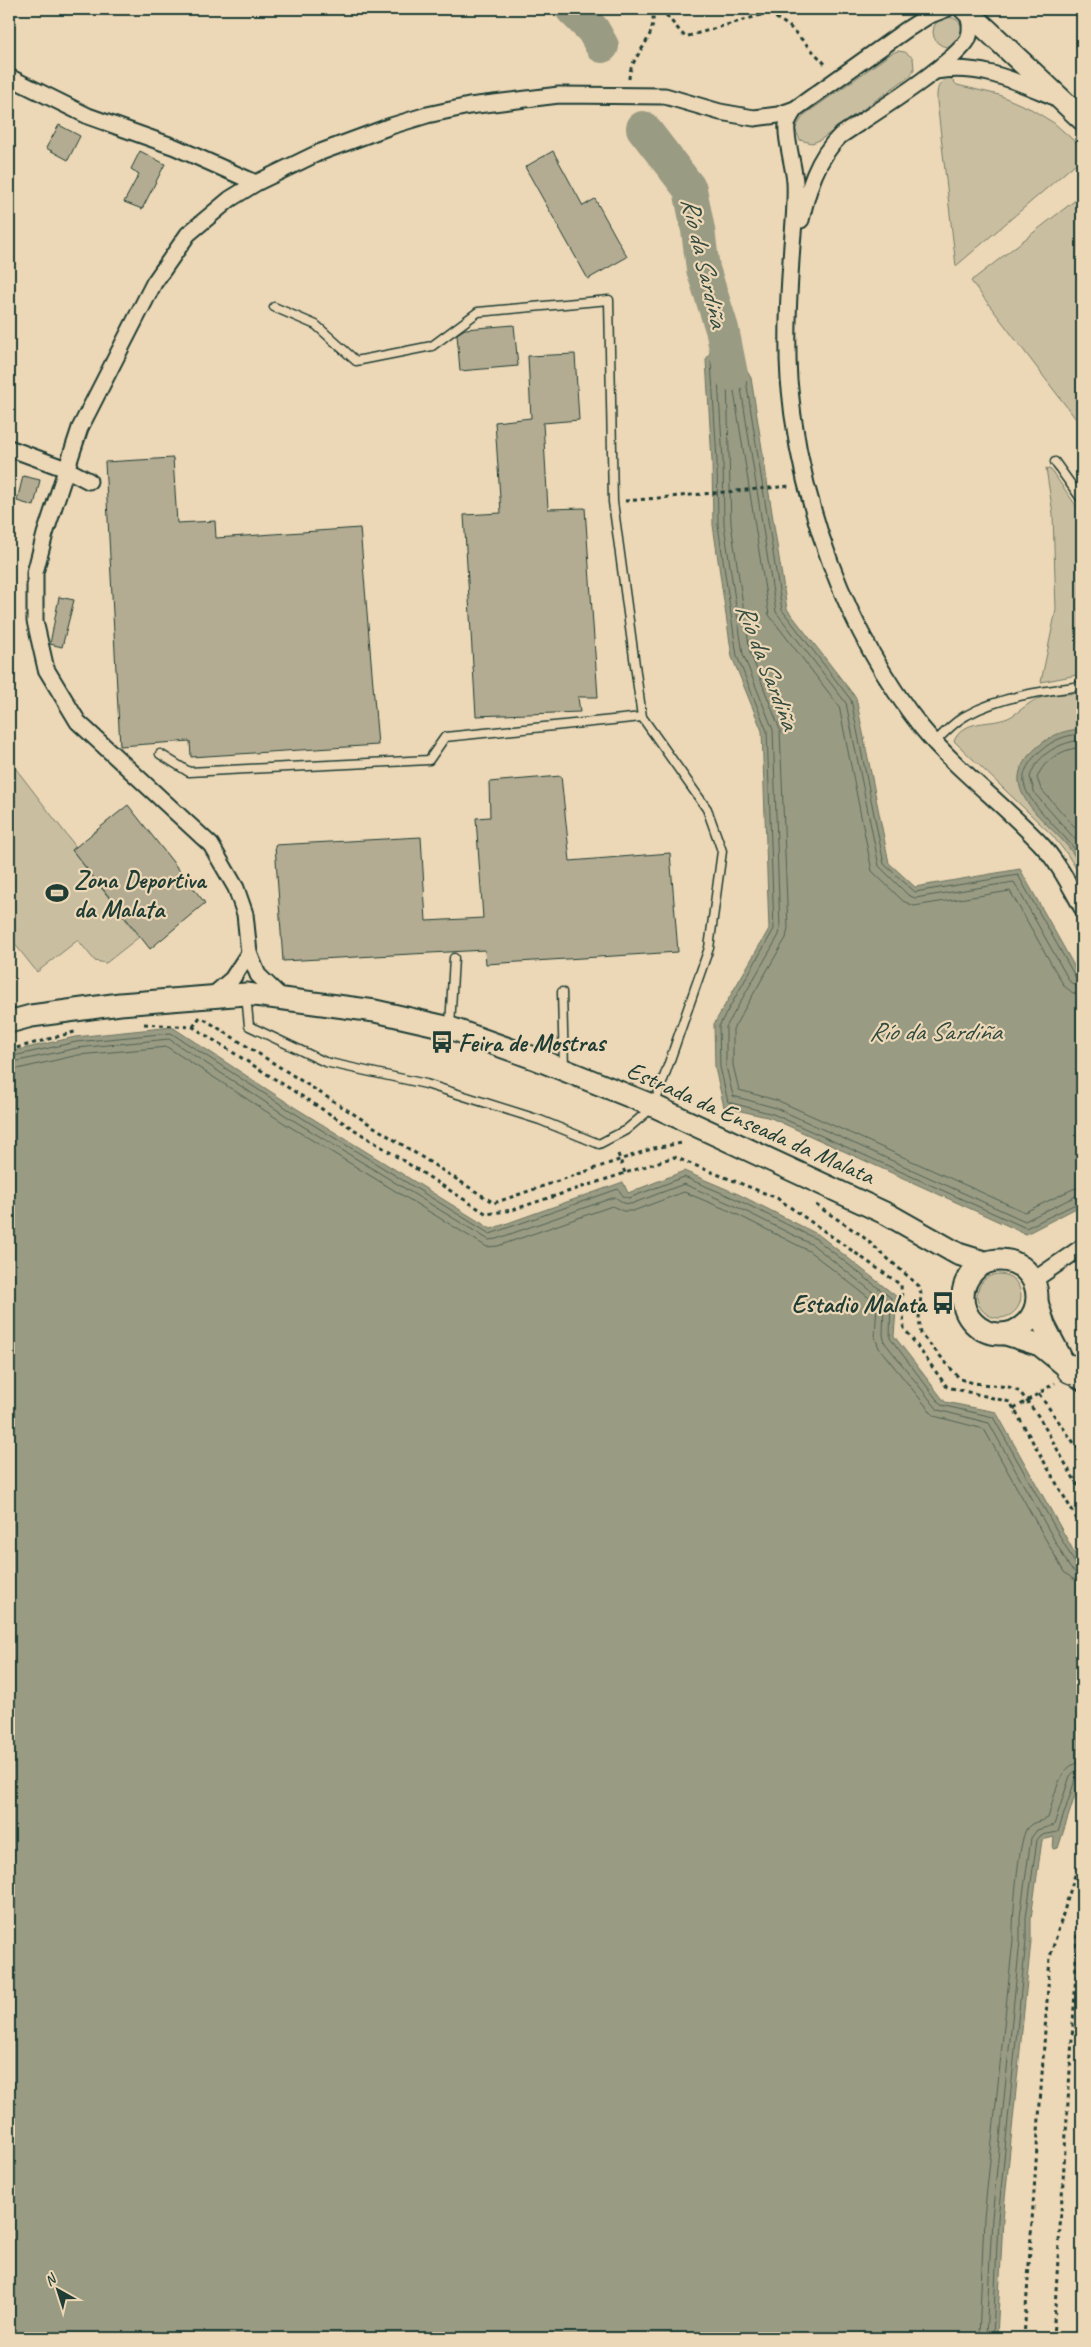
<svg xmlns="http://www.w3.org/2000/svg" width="1091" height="2347" viewBox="0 0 1091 2347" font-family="Caveat,sans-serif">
  <rect width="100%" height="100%" fill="#ecd7b6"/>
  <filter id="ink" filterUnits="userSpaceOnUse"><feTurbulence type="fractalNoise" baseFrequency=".02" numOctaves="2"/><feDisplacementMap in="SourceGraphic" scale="10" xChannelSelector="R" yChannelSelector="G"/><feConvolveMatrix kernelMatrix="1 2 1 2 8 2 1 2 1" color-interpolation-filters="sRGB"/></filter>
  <g filter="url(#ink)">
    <g fill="#cabea1" stroke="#747e6a">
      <circle cx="948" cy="32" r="15"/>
      <polygon points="898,51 905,52 913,58 914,69 911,75 820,140 812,143 800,140 795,129 804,115 892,53"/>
      <path d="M 949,77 L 957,85 L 999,95 L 1031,109 L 1054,123 L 1082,148 L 1082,158 L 956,266 L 937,101 C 937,89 937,83 949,77 Z"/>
      <polygon points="1082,195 1082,427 971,281"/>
      <polygon points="1046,468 1051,470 1082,514 1082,674 1041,682 1056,610 1053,514"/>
      <path d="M 1082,693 L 1082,729 C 1064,730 1047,738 1034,750 C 982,800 1082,831 1082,878 L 1067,854 L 1052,835 L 954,741 C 965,718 988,726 1008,718 C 1019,713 1029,701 1040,698 C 1053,694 1069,694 1082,693 Z"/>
      <polygon points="13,765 76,847 72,850 139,937 106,963 95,961 78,940 37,972 14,943 9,947 9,768"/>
      <circle cx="999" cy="1296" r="22"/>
    </g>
    <g fill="#9a9b83" stroke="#697563">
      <polygon points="722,329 751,378 787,609 856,698 889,863 915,887 1020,869 1082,980 1082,1205 1026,1234 771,1118 724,1107 715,1068 714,1024 769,929 762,731 732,657 713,525 712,461 706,360"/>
      <path d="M 1082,729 L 1082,868 C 1076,858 1070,848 1062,840 C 1039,815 998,787 1032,752 C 1047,737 1061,730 1082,729 Z"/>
      <polygon points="172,1027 294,1107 491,1229 623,1182 628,1193 684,1171 738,1194 819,1235 897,1297 894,1336 945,1402 996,1412 1082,1566 1082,1774 1058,1848 1053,1849 1054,1837 1042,1840 1031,1918 1031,1941 1003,2219 997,2338 9,2338 9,1052 75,1037"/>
    </g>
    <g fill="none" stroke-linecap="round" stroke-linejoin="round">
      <g stroke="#506354" stroke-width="1">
        <path d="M 1082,734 C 1062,735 1049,742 1035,756 C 1027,765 1021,775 1025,787 C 1029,804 1070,839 1082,859"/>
        <path d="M 1082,740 C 1060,742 1037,754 1030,777 L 1035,794 L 1082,847"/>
        <path d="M 1082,747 C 1063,749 1044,759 1037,778 L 1041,789 L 1082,835"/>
        <polyline points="1082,981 1076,978 1018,875 915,892 884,864 851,700 782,610 746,380 724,343 721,342 711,361 717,460 718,525 737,656 767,731 774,929 719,1026 720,1067 728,1102 773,1114 1026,1228 1082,1201"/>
        <polyline points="1082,987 1076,986 1070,982 1014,882 915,898 908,895 879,866 846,703 776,612 740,382 724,356 721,355 717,363 723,460 724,525 743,654 773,730 780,928 779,935 726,1027 726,1066 733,1096 776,1108 1025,1221 1076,1196 1082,1195"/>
        <polyline points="1082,995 1073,993 1064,986 1010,891 914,906 903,901 872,871 839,706 769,615 733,385 730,380 727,380 731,524 750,652 780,730 788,928 786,938 733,1029 733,1065 739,1090 779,1101 1025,1212 1073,1189 1082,1187"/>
        <polyline points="9,1057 76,1042 171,1033 291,1111 490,1234 618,1189 624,1197 629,1198 684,1177 736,1199 816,1239 891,1298 890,1338 941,1405 993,1417 1076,1565 1082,1567"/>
        <polyline points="9,1063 77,1048 169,1039 288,1117 489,1240 496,1239 615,1197 624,1203 631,1204 684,1184 733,1205 813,1245 884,1301 883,1335 885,1343 938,1410 989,1423 1070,1568 1076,1573 1082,1574"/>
        <polyline points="9,1071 78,1055 167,1047 284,1123 487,1247 498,1246 612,1206 623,1211 633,1211 684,1192 730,1211 809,1251 877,1304 875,1337 879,1348 934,1416 984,1429 1064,1572 1073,1579 1082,1581"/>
        <path d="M 979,2338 L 984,2218 L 1013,1940 C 1012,1922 1018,1840 1027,1828 C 1033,1821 1041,1822 1048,1818 C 1054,1800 1058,1763 1082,1762"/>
        <polyline points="986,2338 992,2218 1020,1941 1020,1917 1031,1838 1037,1830 1054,1825 1070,1776 1075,1771 1082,1770"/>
        <polyline points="993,2338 998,2219 1026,1941 1026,1918 1037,1840 1041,1835 1058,1832 1075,1780 1082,1776"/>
      </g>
      <g stroke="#9a9b83" stroke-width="34">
        <polyline points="572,9 593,30 602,46"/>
        <polyline points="643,128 690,189 698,230 703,269 722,329 731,374"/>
      </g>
    </g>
    <g fill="#b3ac92" stroke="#1f3d34">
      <polygon points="59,125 80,136 68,160 46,148"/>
      <polygon points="140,151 165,164 142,209 124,202 139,174 131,169"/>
      <polygon points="553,151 583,206 595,199 627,257 588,279 525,167"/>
      <polygon points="514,325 518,366 460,371 457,334 465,329"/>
      <polygon points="575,354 579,420 543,423 548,509 585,508 598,697 578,697 580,712 476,716 464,515 501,513 495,422 531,418 528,356"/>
      <polygon points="173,458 177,523 215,521 216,538 360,528 378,745 191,757 190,741 120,746 105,462"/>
      <polygon points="23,476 40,480 34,506 17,501"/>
      <polygon points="59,597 74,600 62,647 50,644"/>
      <polygon points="561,776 570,861 670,853 678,952 486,964 485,950 283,961 275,845 421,837 426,921 483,918 476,818 490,817 489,782"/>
      <polygon points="128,805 205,903 150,949 72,850"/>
    </g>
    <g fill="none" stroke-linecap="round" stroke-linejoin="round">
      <defs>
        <g id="lane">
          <polyline points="1055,462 1082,500"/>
          <path d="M 935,742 C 945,732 955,721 967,715 C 1002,696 1044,691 1082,686"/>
          <polyline points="160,754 189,772 429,760 445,737 642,717"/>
          <polyline points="562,992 564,1068"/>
          <polyline points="246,995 249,1026 325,1062 426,1084 540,1120 599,1144 626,1130 654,1106 709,948 722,851 707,809 642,717 613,502 609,300 478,312 432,346 356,361 316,325 274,307"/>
          <polyline points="450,1026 454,958"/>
        </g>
        <g id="street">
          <path d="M 935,71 C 979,64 1011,79 1052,96"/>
          <polyline points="9,77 88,116 175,147 256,183"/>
          <path d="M 795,109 C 792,114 788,119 787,125 C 785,137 794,167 795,182 C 796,203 794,224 792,245 C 789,290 786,335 789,380 C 799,501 846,633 922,728 C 956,769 1001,802 1038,841 C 1057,860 1069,884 1082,908"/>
          <path d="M 801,220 C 808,189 817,158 840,136 C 868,117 954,64 968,39 C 972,29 970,18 965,10"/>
          <polyline points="9,448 66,469 89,481"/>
          <polyline points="212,996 232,979 249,953"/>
          <polyline points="283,999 258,975 249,953 245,914 236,888 211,845 78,722 46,669 35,621 35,573 45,534 80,428 154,283 188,234 230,199 256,183 318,153 391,126 427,115 469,106 559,95 665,96 720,112 754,118 778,115 795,109 906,30 928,16 946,9"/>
          <polyline points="1034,1280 1082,1247"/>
        </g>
        <g id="secondary">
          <polyline points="965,9 1082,119"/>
          <polyline points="9,1022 31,1016 120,1004 246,994 375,1011 450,1028 534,1058 654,1106 889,1215 958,1254 984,1262"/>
          <circle cx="1000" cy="1297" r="37"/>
          <polyline points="1037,1302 1044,1325 1060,1356"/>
          <polyline points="1006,1334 1040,1345 1082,1379"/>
        </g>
        <polyline id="highway" points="1071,1369 1082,1373"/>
      </defs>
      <use href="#lane" stroke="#1f3d34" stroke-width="11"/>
      <use href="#street" stroke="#1f3d34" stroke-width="19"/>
      <use href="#secondary" stroke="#1f3d34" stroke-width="25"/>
      <use href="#highway" stroke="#1f3d34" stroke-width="31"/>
      <g stroke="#1f3d34" stroke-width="3" stroke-dasharray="4 4" stroke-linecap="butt">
        <polyline points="661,9 685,37 768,13"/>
        <polyline points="762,9 789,26 827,66"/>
        <path d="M 629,79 C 630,54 659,40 652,9"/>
        <polyline points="1075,138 1082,144"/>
        <polyline points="625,501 791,486"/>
        <polyline points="204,1019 494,1203 654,1148 682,1143"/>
        <polyline points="144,1024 193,1027 487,1214 512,1210 674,1157 777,1198 901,1285 904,1328 947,1387 1010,1402 1082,1528"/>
        <polyline points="193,1027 200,1017"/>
        <polyline points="9,1050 78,1031"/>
        <polyline points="618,1154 625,1173"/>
        <polyline points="816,1205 861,1235 919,1286 921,1294 919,1319 921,1334 960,1379 973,1383 1009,1387 1020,1392 1039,1417 1082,1493"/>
        <polyline points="1039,1394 1082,1454"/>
        <polyline points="1014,1409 1055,1383"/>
        <polyline points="1024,2338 1050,1957 1082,1852"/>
        <polyline points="1053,2338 1075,1992 1077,1930 1082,1909"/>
      </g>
      <use href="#lane" stroke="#ecd7b6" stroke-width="8"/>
      <use href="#street" stroke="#ecd7b6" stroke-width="15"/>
      <use href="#secondary" stroke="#ecd7b6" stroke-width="21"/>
      <use href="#highway" stroke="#ecd7b6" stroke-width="28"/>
    </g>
  </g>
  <defs>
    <symbol id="stadium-bare" viewBox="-9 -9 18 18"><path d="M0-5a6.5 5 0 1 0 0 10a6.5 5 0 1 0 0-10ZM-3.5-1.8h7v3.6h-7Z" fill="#1f3d34" stroke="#ecd7b6" stroke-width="2.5" paint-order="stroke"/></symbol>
    <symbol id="bus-bare" viewBox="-9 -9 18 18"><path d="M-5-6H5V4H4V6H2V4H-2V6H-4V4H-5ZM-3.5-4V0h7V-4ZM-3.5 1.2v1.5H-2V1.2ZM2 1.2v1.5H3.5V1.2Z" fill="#1f3d34" stroke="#ecd7b6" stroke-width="2.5" paint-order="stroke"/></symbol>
  </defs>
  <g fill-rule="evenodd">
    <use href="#stadium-bare" x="41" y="877" width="32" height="32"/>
    <use href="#bus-bare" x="426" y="1026" width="32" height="32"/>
    <use href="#bus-bare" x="927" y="1287" width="32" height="32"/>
  </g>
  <g text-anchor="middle" stroke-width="4.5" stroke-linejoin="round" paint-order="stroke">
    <g font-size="25" font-weight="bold" fill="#1f3d34" stroke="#ecd7b6" text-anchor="start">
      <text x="74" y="888">Zona Deportiva<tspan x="74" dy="29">da Malata</tspan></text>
      <text x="458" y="1051">Feira de Mostras</text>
      <text x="926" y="1312" text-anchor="end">Estadio Malata</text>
    </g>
    <g font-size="25" fill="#1f3d34" stroke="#ecd7b6">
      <text transform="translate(751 1122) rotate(24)" y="9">Estrada da Enseada da Malata</text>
    </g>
    <g font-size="26" font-style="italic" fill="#314b40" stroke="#ecd7b6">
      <text transform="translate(705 262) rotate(77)" y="9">Río da Sardiña</text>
      <text transform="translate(768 666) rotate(69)" y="9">Río da Sardiña</text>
      <text x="935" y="1040">Río da Sardiña</text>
    </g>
  </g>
  <rect width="1091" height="2347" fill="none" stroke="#ecd7b6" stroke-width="30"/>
  <rect x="15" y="15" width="1061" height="2317" fill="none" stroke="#1f3d34" stroke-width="2" filter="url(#ink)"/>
  <g transform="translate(58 2290) rotate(321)" stroke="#ecd7b6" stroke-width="4" paint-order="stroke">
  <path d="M0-4L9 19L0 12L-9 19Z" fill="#1f3d34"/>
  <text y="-8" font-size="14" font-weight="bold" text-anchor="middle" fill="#1f3d34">N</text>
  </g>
</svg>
